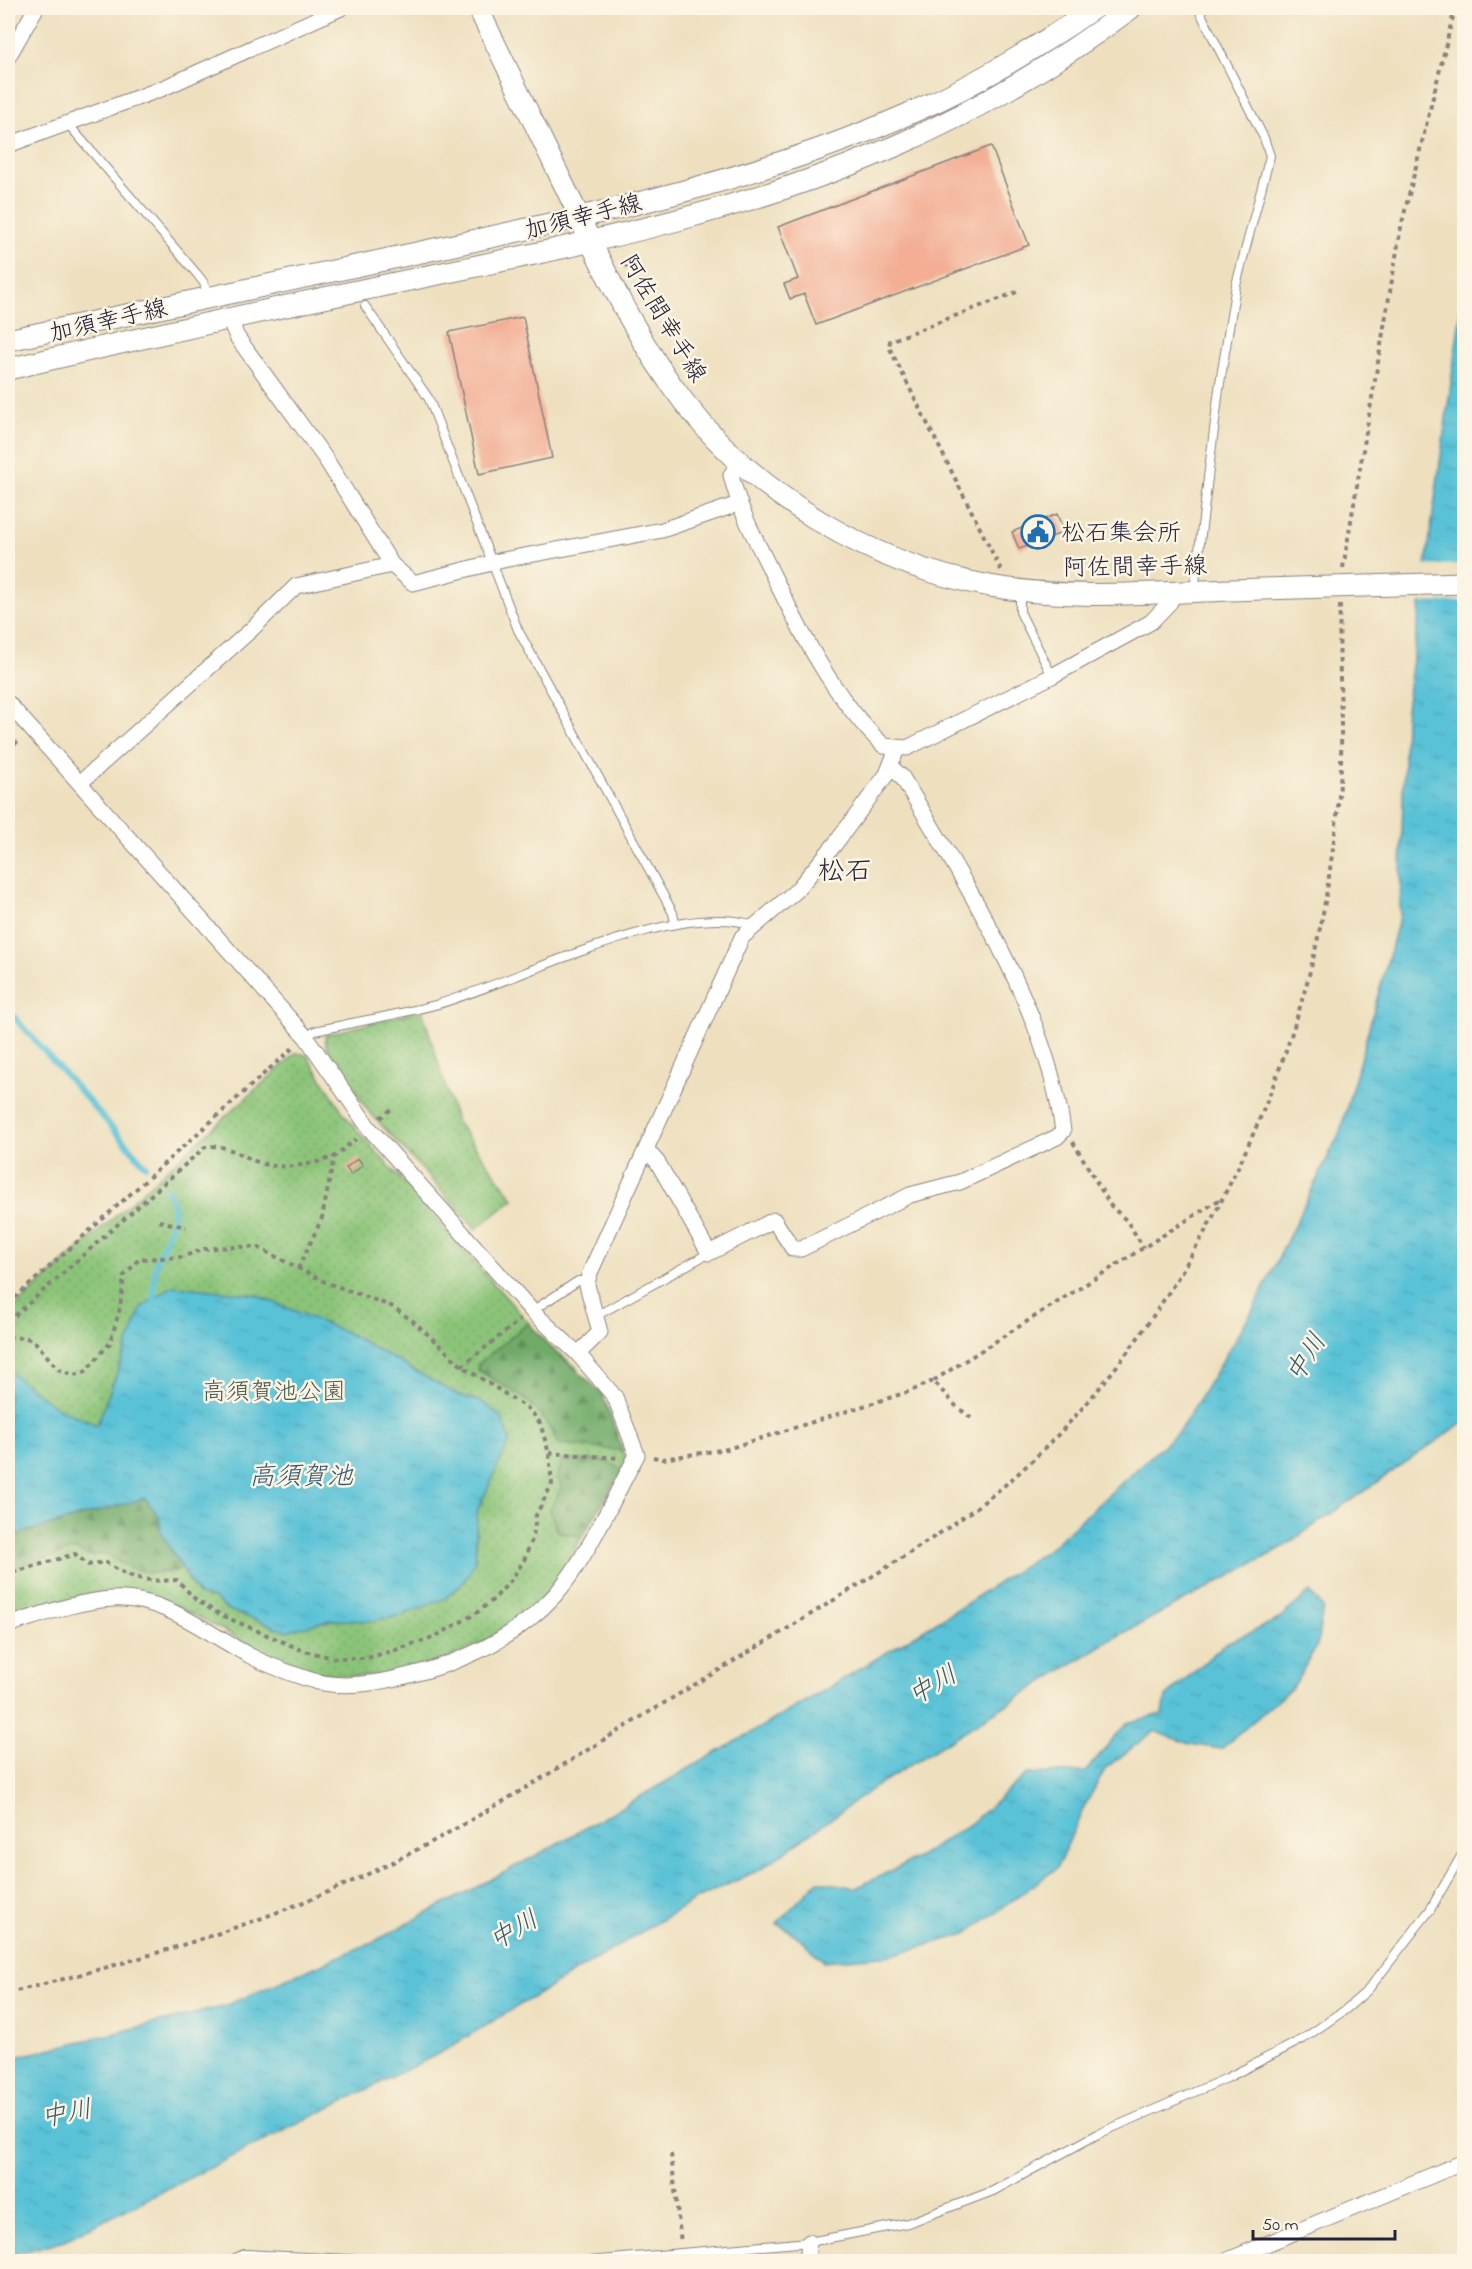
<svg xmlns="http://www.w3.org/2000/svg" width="1472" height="2269" viewBox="0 0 1472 2269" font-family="'Indie Flower','Klee One',sans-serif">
  <defs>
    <pattern id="green-dots" width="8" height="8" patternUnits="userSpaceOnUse" patternTransform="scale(1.5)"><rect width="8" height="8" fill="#8bc478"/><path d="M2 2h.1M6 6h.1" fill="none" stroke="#78a869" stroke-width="1.8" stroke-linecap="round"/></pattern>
    <pattern id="forest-firs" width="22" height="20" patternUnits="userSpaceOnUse" patternTransform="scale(1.5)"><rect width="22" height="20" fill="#70aa68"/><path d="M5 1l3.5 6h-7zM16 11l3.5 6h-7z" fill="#5c8a57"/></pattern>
    <pattern id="water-ripples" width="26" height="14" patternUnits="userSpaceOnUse" patternTransform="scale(1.5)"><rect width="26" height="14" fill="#5ac2d7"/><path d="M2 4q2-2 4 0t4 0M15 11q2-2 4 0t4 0" fill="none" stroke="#4ea6b9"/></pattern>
  </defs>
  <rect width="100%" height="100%" fill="#fcf5e5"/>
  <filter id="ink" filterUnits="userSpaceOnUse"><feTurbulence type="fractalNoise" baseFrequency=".0167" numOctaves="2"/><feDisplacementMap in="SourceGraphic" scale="12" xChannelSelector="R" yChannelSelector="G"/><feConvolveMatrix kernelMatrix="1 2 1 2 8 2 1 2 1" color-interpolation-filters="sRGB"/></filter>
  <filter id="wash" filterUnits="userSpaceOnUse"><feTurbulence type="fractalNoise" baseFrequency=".008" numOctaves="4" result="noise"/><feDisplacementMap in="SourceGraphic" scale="24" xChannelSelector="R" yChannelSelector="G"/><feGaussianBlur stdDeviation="1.35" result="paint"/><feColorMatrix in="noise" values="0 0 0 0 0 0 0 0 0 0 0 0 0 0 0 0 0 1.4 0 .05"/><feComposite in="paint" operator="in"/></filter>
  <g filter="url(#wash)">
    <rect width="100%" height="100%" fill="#eee0bf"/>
    <g fill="url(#green-dots)" stroke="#56735a" stroke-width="1.5">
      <polygon points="422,1010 456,1121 514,1199 476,1229 366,1108 326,1046 325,1035"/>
      <path d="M 296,1053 L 307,1055 L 344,1114 L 358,1131 L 549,1346 L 576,1367 L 623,1451 L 626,1462 L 554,1585 C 490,1660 368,1702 275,1658 C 239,1641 168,1595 132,1592 C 91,1588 47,1606 8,1616 L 8,1313 Z"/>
    </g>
    <g fill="url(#forest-firs)" stroke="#496652" stroke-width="1.5">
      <path d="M 528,1323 L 549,1346 L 602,1393 L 623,1451 L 558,1444 C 537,1398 517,1395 478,1370 L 478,1364 Z"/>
      <polygon points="562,1460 602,1460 623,1469 583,1536 565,1534 556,1530 550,1509 561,1488 558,1475"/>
      <path d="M 145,1498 L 159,1516 L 161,1533 L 183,1569 C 149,1577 134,1573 106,1554 L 88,1556 L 76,1549 L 8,1569 L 8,1537 Z"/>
    </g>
    <g fill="url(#water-ripples)" stroke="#3e7289" stroke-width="1.5">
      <polygon points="1464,289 1464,1422 1280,1549 1107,1642 875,1787 761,1869 696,1899 440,2053 65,2240 8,2256 8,2059 222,2007 375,1941 552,1847 822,1692 966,1604 1049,1549 1181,1429 1253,1310 1340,1132 1400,916 1405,717"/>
      <polygon points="173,1286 257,1295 349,1334 458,1395 482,1402 501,1417 510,1439 477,1512 475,1562 463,1583 444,1599 403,1615 372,1621 331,1620 286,1631 226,1609 213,1598 198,1595 161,1533 159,1516 145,1498 8,1537 8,1371 59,1409 97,1425 142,1307"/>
      <polygon points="1310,1592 1323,1608 1317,1645 1294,1686 1221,1749 1190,1744 1154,1731 1106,1768 1084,1807 1057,1868 966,1934 892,1955 824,1961 797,1936 777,1923 818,1881 856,1888 921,1856 970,1824 1027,1774 1085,1772 1127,1723 1163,1714 1166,1697 1225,1644 1277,1620"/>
    </g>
    <polygon fill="#eee0bf" points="1464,564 1464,601 1418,603 1423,566"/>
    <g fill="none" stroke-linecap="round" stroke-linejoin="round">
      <g stroke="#5ac2d7" stroke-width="6">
        <polyline points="8,1010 146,1166"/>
        <path d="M 154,1297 C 154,1287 154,1274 156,1264 C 163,1240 185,1213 166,1190"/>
      </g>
    </g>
    <g id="blocks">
      <g fill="#f3ae94">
        <polygon points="991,146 1029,245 816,325 804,294 790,299 784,284 798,279 778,227"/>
        <polygon points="523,317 552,458 479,474 449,332"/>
        <polygon points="1057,514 1064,532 1019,549 1012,532"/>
        <polygon points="358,1158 363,1165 351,1175 346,1168"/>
      </g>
    </g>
  </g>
  <g filter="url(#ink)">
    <use href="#blocks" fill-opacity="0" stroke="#88817d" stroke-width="1.5"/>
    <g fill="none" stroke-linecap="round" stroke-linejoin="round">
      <defs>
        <g id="service">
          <polyline points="68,124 197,274 204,283 208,297"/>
          <polyline points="365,306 429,399 518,630 673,913 675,923"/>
          <polyline points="1020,591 1020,612 1052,676"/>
          <polyline points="1194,591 1219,389 1236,285 1270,156 1264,138 1198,8"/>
          <path d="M 306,1037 L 315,1031 C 355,1022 396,1015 435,1005 C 516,982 674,899 753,925"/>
          <polyline points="532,1311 578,1281 588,1281"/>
          <polyline points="596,1316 709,1253"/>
          <polyline points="227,2262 244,2254 417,2262"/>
          <polyline points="577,2262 809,2242 908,2223 993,2191 1098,2134 1227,2078 1303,2039 1345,2010 1368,1990 1430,1910 1464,1851"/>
        </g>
        <g id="minor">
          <polyline points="8,57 36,8"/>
          <polyline points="8,145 161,89 341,8"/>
          <polyline points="229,318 237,337 325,458 392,565 413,583 503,560 662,530 738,504"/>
          <path d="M 740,461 L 731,475 C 739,509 755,538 770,569 C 800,631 834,699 884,746 L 907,748 L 1052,676 L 1151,622 L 1170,602 L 1173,592"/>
          <polyline points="8,703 306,1037 369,1128 532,1311 578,1354"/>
          <polyline points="80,783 252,629 296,586 392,565"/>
          <path d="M 647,1150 L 658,1163 L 709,1253 L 774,1220 L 793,1249 L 801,1249 L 910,1195 L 960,1182 L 1057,1137 L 1063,1131 C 1047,1009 964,881 902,777 L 891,767"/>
          <path d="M 8,1625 C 41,1615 77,1601 113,1599 C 162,1596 204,1631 245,1653 C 264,1664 287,1672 308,1679 C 338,1690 375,1684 406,1676 C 461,1663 516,1638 555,1595 C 586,1560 614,1497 637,1455 L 615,1397 L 578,1354 L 600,1332 L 587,1285 L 589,1275 L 742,937 L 796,891 L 835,844 L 887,774 L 897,749"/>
          <polyline points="807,2262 809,2242"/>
          <polyline points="1223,2262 1464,2162"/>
        </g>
        <polyline id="tertiary" points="478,8 579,216"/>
        <g id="secondary">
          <path d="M 585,230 C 614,290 643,349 684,402 C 758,497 872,565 990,586 C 1068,600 1151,593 1230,590 C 1308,588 1386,586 1464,583"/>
          <path d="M 8,340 C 150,310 293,280 435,249 C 598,214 763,179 915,111 C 978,84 1038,47 1094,8"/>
          <path d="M 8,369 C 132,340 256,312 381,286 C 556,249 736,217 900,144 C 982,108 1060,61 1131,8"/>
        </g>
      </defs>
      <use href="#service" stroke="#88817d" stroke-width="10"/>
      <use href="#minor" stroke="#88817d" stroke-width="17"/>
      <use href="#tertiary" stroke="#88817d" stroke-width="22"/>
      <use href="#secondary" stroke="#88817d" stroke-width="23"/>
      <g stroke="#88817d" stroke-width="4" stroke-dasharray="4.5 4.5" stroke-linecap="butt">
        <polyline points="625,267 632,257"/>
        <polyline points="1343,568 1401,227 1455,8"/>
        <polyline points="1001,570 889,347 890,341 1017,292"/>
        <polyline points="8,751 20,739"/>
        <polyline points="380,1118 393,1108"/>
        <polyline points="1073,1142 1111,1206 1127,1221 1144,1248"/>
        <polyline points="159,1221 186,1227"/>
        <polyline points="298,1269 322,1218 334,1157 356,1139"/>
        <polyline points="8,1304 295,1046"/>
        <path d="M 8,1322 L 205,1147 C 228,1142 247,1161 268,1165 C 291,1169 313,1164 334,1157"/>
        <path d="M 8,1337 L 27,1338 L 36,1343 L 58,1369 L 73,1375 L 84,1373 L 110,1343 L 120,1308 L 124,1276 L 139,1259 L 182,1257 L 204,1249 L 231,1247 L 257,1247 L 325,1282 L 391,1306 L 413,1321 L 462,1366 L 530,1410 L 540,1423 L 549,1453 L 552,1484 L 536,1515 L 533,1537 L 524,1560 L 511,1580 L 494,1599 L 475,1614 L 436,1636 L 399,1649 L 367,1658 L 334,1658 L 304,1651 L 221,1615 L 196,1600 L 177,1580 C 145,1582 131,1579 105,1562 L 88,1565 L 75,1554 L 8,1574"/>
        <polyline points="462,1366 520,1320"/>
        <polyline points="971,1418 956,1406 933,1381 1222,1198"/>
        <polyline points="549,1453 619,1458"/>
        <polyline points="653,1457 663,1459 727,1449 911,1391 933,1381"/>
        <path d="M 8,1993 C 138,1961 266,1924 387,1865 C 484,1817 576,1756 669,1700 C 736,1660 802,1620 868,1579 C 913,1551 958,1523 999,1490 C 1168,1350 1302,1086 1330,869 C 1335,834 1340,799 1341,764 C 1342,711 1338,658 1340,605"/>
        <polyline points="671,2154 681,2243"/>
      </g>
      <use href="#service" stroke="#fff" stroke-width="8"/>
      <use href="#minor" stroke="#fff" stroke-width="15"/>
      <use href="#tertiary" stroke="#fff" stroke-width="20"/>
      <use href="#secondary" stroke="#fff" stroke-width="21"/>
    </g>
  </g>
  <defs>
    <symbol id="civic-ring" viewBox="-11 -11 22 22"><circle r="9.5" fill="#fcf5e5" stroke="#1f6fb2" stroke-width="1.5"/><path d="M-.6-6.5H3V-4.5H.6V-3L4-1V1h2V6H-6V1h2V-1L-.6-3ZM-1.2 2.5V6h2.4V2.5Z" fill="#1f6fb2"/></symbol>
  </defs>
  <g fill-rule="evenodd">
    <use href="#civic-ring" x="1019" y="513" width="38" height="38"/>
  </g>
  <g text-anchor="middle" stroke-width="5" stroke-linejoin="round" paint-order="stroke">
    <g font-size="24" fill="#22223b" stroke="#fcf5e5">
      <text transform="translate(583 216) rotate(-14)" y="8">加須幸手線</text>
      <text transform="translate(664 318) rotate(59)" y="8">阿佐間幸手線</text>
      <text transform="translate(108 320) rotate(-13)" y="8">加須幸手線</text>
      <text transform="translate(1135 566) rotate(-1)" y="8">阿佐間幸手線</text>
    </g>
    <g font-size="24" fill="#22223b" stroke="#fcf5e5" text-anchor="start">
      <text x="1061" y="540">松石集会所</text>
    </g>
    <g font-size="24" fill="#475b50" stroke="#fcf5e5">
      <text x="274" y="1399">高須賀池公園</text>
    </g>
    <g font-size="26" font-style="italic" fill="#365a72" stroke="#fcf5e5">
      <text transform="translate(1305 1357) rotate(-58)" y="9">中川</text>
      <text x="301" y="1484">高須賀池</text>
      <text transform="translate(932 1684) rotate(-30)" y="9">中川</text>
      <text transform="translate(513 1929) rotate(-30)" y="9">中川</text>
      <text transform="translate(66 2112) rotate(-10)" y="9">中川</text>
    </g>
    <g font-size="27" fill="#22223b" stroke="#fcf5e5">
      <text x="845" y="879">松石</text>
    </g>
  </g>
  <rect width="1472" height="2269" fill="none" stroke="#fcf5e5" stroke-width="30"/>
  <path d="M1253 2230v9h142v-9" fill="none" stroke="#22223b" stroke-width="3"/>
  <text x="1262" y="2230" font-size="18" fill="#22223b" stroke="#fcf5e5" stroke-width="4.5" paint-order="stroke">50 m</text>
</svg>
